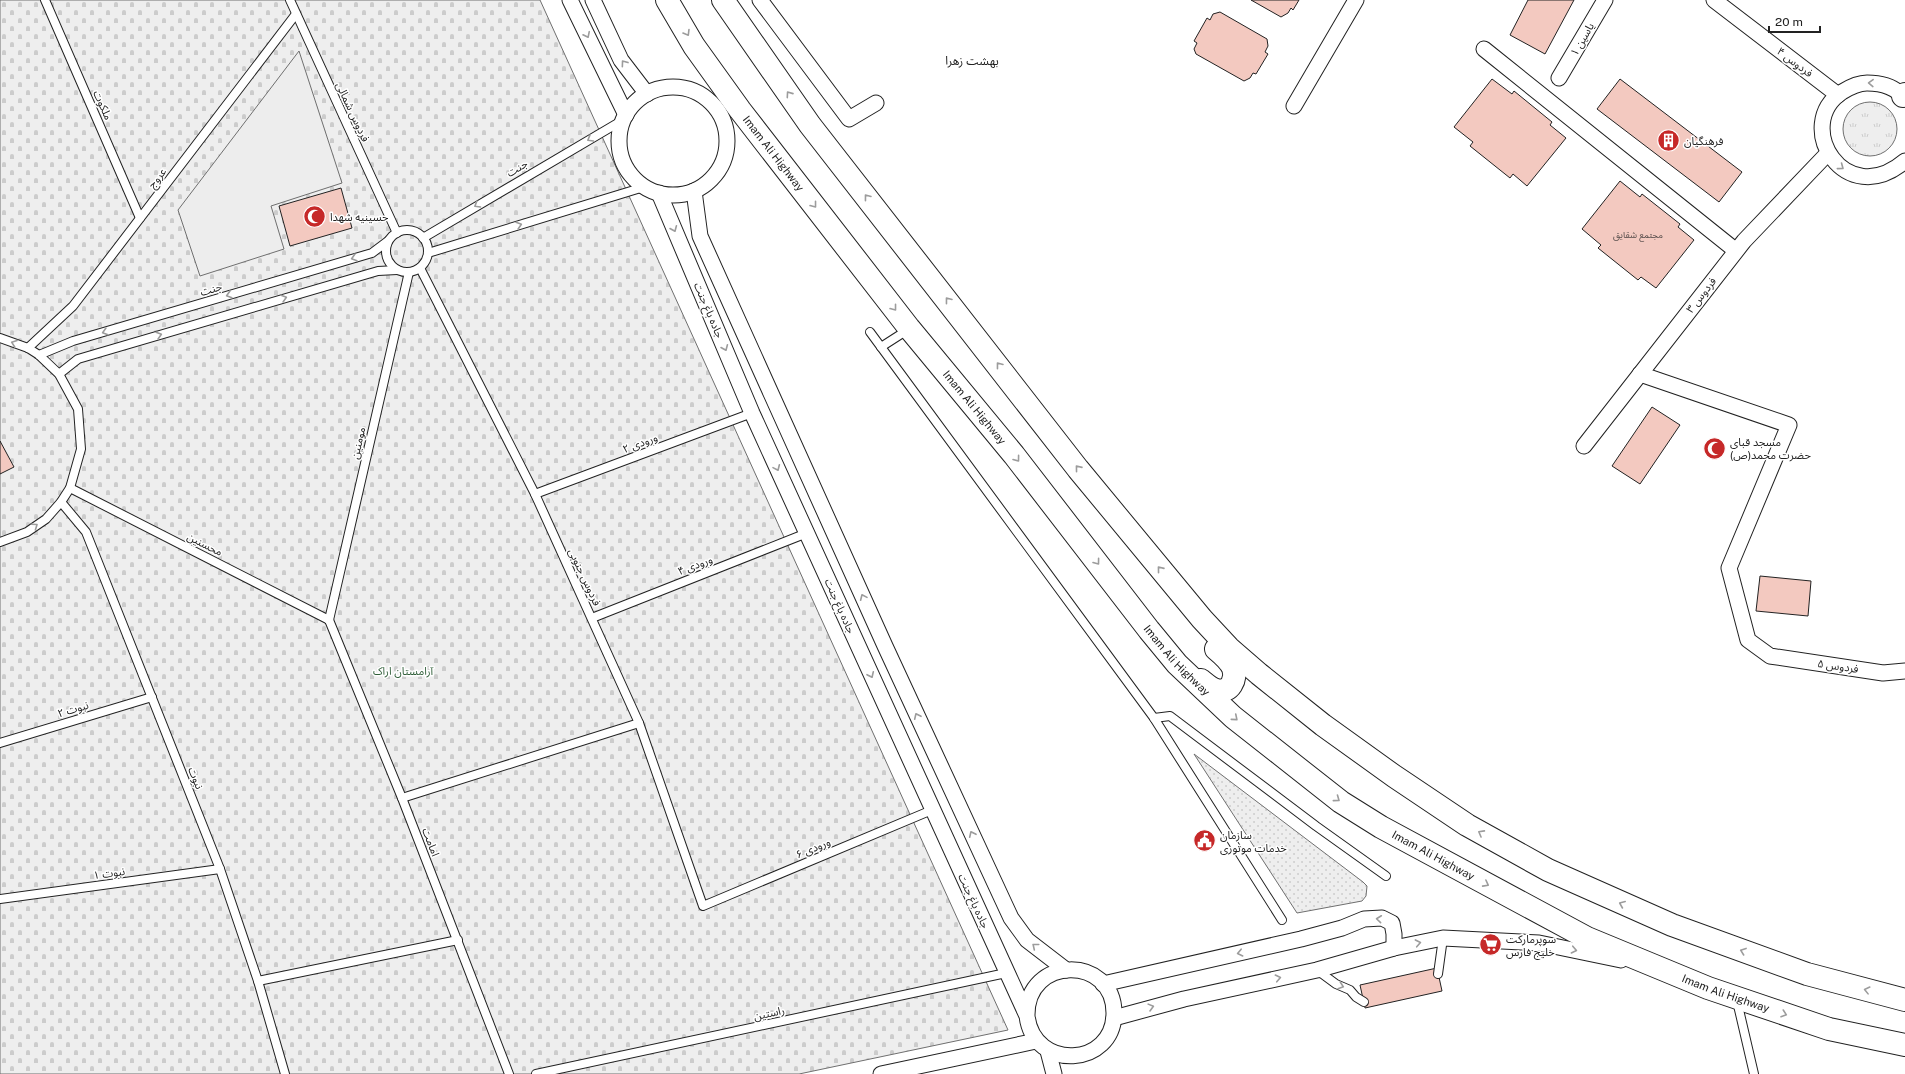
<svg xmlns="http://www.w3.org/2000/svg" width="1905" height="1074" viewBox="0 0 1905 1074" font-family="'Public Sans','Noto Sans Arabic',sans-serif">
  <defs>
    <pattern id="grass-tufts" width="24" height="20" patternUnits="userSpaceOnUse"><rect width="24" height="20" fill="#eee"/><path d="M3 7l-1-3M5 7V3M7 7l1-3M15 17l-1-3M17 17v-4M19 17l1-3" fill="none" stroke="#ccc"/></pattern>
    <pattern id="cemetery-stones" width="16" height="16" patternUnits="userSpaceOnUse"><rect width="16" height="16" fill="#eee"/><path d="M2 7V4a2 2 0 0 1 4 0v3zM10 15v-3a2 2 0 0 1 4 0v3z" fill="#ccc"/></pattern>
    <pattern id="park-dots" width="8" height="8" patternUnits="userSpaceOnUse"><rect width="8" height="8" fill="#eee"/><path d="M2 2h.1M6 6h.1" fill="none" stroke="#ccc" stroke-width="1.8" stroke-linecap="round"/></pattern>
  </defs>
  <rect width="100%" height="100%" fill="#fff"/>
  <circle fill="url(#grass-tufts)" stroke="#6f6f6f" cx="1870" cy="129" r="27"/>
  <polygon fill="url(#cemetery-stones)" stroke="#6f6f6f" points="0,0 540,0 1008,1030 799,1074 0,1074"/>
  <polygon fill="url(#park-dots)" stroke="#6f6f6f" points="1194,754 1363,882 1367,886 1366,896 1362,901 1297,913"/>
  <polygon fill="#ededed" stroke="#6f6f6f" points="299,51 342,183 271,206 284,249 200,276 178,210"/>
  <g fill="#f3c9c0" stroke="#222">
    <polygon points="1251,0 1299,0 1293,10 1291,8 1288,13 1281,17"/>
    <polygon points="1528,0 1574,0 1545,54 1510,35"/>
    <polygon points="1220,12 1267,39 1268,46 1265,52 1268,54 1256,74 1253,73 1250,78 1244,81 1196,54 1194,49 1197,43 1194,41 1207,18 1210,20 1213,14"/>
    <polygon points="1492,79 1512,94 1514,91 1552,122 1550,125 1566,138 1527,186 1513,174 1510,178 1470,146 1473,142 1454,127"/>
    <polygon points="1620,79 1742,172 1719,202 1597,109"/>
    <polygon points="1620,181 1640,197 1642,194 1680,224 1678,227 1694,240 1656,288 1641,277 1638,280 1598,248 1601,245 1582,229"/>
    <polygon points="341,188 352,228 290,246 279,206"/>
    <polygon points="1652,407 1680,425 1640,484 1612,466"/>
    <polygon points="0,441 14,467 0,474"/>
    <polygon points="1760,576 1811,581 1808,616 1756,611"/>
    <polygon points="1437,968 1442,991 1365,1008 1360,985"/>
  </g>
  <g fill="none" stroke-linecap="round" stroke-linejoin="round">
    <defs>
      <g id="lane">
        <polyline points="45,0 140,218"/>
        <polyline points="290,0 397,233"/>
        <circle cx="407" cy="251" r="21"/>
        <polyline points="423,238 623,120"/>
        <polyline points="428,253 644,187"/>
        <polyline points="420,268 535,494 639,723 703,906 932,810"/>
        <polyline points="870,332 1154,718 1282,920"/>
        <polyline points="0,338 28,348 39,355 59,374 78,409 81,449 70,488 61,502 46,519 27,532 0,542"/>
        <polyline points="881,347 909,329"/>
        <polyline points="28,348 73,306 296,14"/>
        <polyline points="39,355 73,341 372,253 388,241"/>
        <polyline points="59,374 78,359 378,271 397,270"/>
        <polyline points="70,488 329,620"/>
        <polyline points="535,494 752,413"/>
        <polyline points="61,502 86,532 220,869 258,981 285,1074"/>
        <polyline points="592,618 807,533"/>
        <polyline points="329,620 402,798 509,1074"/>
        <polyline points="329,620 409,272"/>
        <polyline points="1154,718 1170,716 1316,826 1386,876"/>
        <polyline points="0,743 152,697"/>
        <polyline points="402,798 639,723"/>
        <polyline points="0,899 220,869"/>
        <polyline points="1317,970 1336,984 1350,990 1356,997 1364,1002"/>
        <polyline points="1438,974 1443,938"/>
        <polyline points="258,981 458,940"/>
        <polyline points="1737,1001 1754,1074"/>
        <polyline points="536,1074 1006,973"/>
      </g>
      <g id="street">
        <polyline points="570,0 626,115"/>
        <polyline points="593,0 621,60 647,94"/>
        <polyline points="760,0 849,119 876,103"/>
        <polyline points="1714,0 1838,95"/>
        <polyline points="1484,49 1735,250"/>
        <polyline points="1559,78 1605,0"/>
        <circle cx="673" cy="141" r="54"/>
        <path d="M 1905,99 C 1896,87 1881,83 1867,83 C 1858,83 1850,87 1842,92 C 1792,125 1845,212 1905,161"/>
        <polyline points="1294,106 1356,0"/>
        <polyline points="694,191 700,236 885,646 1011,918 1027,940 1066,970"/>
        <path d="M 659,193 L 752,413 L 1027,1016 C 1034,1072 1114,1067 1114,1013 C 1114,955 1026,955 1027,1016"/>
        <polyline points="1640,374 1789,425 1729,568 1748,640 1770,656 1883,673 1905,671"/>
        <polyline points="1584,446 1744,241 1828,153"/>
        <polyline points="1103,984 1301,939 1342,928 1364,919 1382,918 1392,923 1394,934 1394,948"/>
        <polyline points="1114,1018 1184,999 1317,970 1394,948 1443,938 1539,943 1621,960"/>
        <polyline points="1048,1051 1054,1074"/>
        <polyline points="881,1074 1036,1041"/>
      </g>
      <polyline id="secondary" points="1903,96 1905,94"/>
      <g id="highway">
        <path id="s1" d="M 667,0 L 694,46 L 740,110 L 909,328 L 1014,455 L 1149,630 L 1177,664 L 1233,717 L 1341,802 L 1381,827 L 1587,938 L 1708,988 L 1829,1029 L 1905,1045"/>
        <polyline points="723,0 810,125 1078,469 1202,619 1229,648 1259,674 1323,725 1394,776 1467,825 1548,870 1672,925 1807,974 1905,1000"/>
        <path d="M 1201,680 C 1206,684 1211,689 1217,690 C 1230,694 1237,679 1233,668 C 1230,661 1222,654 1216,649"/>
      </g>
    </defs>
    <use href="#lane" stroke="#222" stroke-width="10"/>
    <use href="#street" stroke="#222" stroke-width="17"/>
    <use href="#secondary" stroke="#222" stroke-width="24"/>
    <use href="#highway" stroke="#222" stroke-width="24"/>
    <use href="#lane" stroke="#fff" stroke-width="8"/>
    <use href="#street" stroke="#fff" stroke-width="15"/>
    <use href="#secondary" stroke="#fff" stroke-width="22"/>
    <use href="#highway" stroke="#fff" stroke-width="22"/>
  </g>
  <defs><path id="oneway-chevron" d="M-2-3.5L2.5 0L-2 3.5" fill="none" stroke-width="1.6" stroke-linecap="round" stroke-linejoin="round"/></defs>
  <g stroke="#9c9c9c">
    <use href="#oneway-chevron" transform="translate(687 33) rotate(59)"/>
    <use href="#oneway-chevron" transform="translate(587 35) rotate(64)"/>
    <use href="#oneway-chevron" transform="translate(624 63) rotate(-126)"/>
    <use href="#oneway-chevron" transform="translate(1871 83) rotate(-178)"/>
    <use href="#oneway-chevron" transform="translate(789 94) rotate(-125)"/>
    <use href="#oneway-chevron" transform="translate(590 139) rotate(150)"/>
    <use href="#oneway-chevron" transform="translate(1841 167) rotate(37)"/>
    <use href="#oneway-chevron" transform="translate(867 197) rotate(-128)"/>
    <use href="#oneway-chevron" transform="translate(477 205) rotate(149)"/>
    <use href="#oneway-chevron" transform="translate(814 205) rotate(52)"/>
    <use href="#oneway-chevron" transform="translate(519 225) rotate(-17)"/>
    <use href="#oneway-chevron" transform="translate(674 229) rotate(67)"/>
    <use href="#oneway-chevron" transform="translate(354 258) rotate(164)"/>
    <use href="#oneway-chevron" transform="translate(229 295) rotate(164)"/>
    <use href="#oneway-chevron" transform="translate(284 298) rotate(-16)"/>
    <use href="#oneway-chevron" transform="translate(948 300) rotate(-128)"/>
    <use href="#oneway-chevron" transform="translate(894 308) rotate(52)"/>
    <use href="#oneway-chevron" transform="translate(105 332) rotate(164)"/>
    <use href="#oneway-chevron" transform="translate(159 335) rotate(-16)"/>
    <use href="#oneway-chevron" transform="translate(14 343) rotate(-160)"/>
    <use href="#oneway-chevron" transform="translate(725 348) rotate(67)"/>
    <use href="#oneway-chevron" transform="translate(999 365) rotate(-128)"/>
    <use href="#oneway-chevron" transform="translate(1017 459) rotate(53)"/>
    <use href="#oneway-chevron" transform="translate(777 468) rotate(66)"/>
    <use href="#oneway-chevron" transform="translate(1078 468) rotate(-129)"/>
    <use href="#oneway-chevron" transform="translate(35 526) rotate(-35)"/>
    <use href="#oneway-chevron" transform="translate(1097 562) rotate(53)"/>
    <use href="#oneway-chevron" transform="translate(1160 569) rotate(-129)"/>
    <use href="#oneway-chevron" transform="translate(863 597) rotate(-114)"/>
    <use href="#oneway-chevron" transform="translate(871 675) rotate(65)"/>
    <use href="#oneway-chevron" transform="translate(917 716) rotate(-115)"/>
    <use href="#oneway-chevron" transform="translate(1235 718) rotate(40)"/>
    <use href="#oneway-chevron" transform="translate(1337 799) rotate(36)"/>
    <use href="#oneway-chevron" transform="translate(1481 833) rotate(-151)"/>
    <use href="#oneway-chevron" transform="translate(972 834) rotate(-115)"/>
    <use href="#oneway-chevron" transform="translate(1486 884) rotate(28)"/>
    <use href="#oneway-chevron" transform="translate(1622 904) rotate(-157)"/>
    <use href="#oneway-chevron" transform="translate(1379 919) rotate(-174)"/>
    <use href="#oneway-chevron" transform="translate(1418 943) rotate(-11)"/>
    <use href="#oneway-chevron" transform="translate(1035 946) rotate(-141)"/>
    <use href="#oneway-chevron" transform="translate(1574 950) rotate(12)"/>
    <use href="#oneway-chevron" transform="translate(1743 951) rotate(-160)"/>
    <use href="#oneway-chevron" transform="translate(1240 953) rotate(167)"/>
    <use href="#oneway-chevron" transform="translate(1278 978) rotate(-12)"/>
    <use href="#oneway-chevron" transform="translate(1341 986) rotate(19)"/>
    <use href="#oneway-chevron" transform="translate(1867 990) rotate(-166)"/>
    <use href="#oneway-chevron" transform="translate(1151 1007) rotate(-15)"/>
    <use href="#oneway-chevron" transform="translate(1784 1014) rotate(19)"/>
  </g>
  <defs>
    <symbol id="building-disc" viewBox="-11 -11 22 22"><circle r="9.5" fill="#c62828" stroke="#fff"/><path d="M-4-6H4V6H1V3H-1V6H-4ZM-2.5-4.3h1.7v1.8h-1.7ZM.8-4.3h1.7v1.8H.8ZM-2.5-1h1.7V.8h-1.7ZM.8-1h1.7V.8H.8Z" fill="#fff"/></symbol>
    <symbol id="mosque-disc" viewBox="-11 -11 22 22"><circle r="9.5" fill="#c62828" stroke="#fff"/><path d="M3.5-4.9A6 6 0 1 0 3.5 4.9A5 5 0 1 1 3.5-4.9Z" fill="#fff"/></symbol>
    <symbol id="civic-disc" viewBox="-11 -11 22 22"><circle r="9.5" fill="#c62828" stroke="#fff"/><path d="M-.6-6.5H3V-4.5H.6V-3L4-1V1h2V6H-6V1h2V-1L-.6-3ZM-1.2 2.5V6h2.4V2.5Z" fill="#fff"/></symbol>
    <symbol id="supermarket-disc" viewBox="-11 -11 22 22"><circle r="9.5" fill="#c62828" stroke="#fff"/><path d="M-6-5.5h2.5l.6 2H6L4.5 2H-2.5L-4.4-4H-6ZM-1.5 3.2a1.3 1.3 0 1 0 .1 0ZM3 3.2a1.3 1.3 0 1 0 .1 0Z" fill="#fff"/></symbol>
  </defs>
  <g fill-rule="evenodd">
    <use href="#building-disc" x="1656" y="128" width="25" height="25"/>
    <use href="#mosque-disc" x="302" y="204" width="25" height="25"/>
    <use href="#mosque-disc" x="1702" y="436" width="25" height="25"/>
    <use href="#civic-disc" x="1192" y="828" width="25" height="25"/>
    <use href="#supermarket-disc" x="1478" y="932" width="25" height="25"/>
  </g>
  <g text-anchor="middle" stroke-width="3" stroke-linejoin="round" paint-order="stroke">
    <g font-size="9" fill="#564c4a">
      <text x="1638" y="238">مجتمع شقایق</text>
    </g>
    <g font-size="11" fill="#222" stroke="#fff">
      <text transform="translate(1582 39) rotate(-60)" y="4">یاسین ۱</text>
      <text transform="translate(1795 62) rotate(37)" y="4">فردوس ۴</text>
      <text transform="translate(103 105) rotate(66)" y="4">ملکوت</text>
      <text transform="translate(353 112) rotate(65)" y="4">فردوس شمالی</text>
      <text dy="4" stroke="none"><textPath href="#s1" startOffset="187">Imam Ali Highway</textPath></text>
      <text transform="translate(517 168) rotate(-31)" y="4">جنت</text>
      <text transform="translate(157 178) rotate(-53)" y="4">عروج</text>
      <text transform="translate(211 289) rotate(-16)" y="4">جنت</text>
      <text transform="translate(1701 295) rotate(-52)" y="4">فردوس ۳</text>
      <text transform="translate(709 310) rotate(67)" y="4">جاده باغ جنت</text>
      <text dy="4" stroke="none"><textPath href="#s1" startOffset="511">Imam Ali Highway</textPath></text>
      <text transform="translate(358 443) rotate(-77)" y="4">مومنین</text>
      <text transform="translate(640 443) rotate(-21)" y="4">ورودی ۲</text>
      <text transform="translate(205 544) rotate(27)" y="4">محسنین</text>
      <text transform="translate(695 565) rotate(-21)" y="4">ورودی ۴</text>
      <text transform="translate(585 577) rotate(65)" y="4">فردوس جنوبی</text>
      <text transform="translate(840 606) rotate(66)" y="4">جاده باغ جنت</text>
      <text dy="4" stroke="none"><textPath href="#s1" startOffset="835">Imam Ali Highway</textPath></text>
      <text transform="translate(1838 666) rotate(8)" y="4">فردوس ۵</text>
      <text transform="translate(73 709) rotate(-17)" y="4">نبوت ۲</text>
      <text transform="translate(196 778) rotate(68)" y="4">نبوت</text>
      <text transform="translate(431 842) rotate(69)" y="4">امامت</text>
      <text transform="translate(813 848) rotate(-23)" y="4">ورودی ۶</text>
      <text dy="4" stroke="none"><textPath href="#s1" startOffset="1159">Imam Ali Highway</textPath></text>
      <text transform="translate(109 873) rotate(-8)" y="4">نبوت ۱</text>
      <text transform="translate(974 901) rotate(65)" y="4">جاده باغ جنت</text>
      <text dy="4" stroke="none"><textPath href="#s1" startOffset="1483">Imam Ali Highway</textPath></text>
      <text transform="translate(769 1013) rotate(-12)" y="4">راستین</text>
    </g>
    <g font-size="11" fill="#222" stroke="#fff" text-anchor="start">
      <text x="1684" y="145">فرهنگیان</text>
      <text x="330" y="221">حسینیه شهدا</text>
      <text x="1730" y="446">مسجد قبای<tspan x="1730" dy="13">حضرت محمد‌(ص)</tspan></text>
      <text x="1220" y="839">سازمان<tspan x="1220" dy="13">خدمات موتوری</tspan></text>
      <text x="1506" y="943">سوپرمارکت<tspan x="1506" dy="13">خلیج فارس</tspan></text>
    </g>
    <g font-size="11" fill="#2f5e38" stroke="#fff">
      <text x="403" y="675">آرامستان اراک</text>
    </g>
    <g font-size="12" fill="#222" stroke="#fff">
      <text x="972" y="65">بهشت زهرا</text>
    </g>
  </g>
  <path d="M1769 26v6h51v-6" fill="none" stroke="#222222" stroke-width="2"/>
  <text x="1775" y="26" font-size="12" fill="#222222" stroke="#ffffff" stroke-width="3" paint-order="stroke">20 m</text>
</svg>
